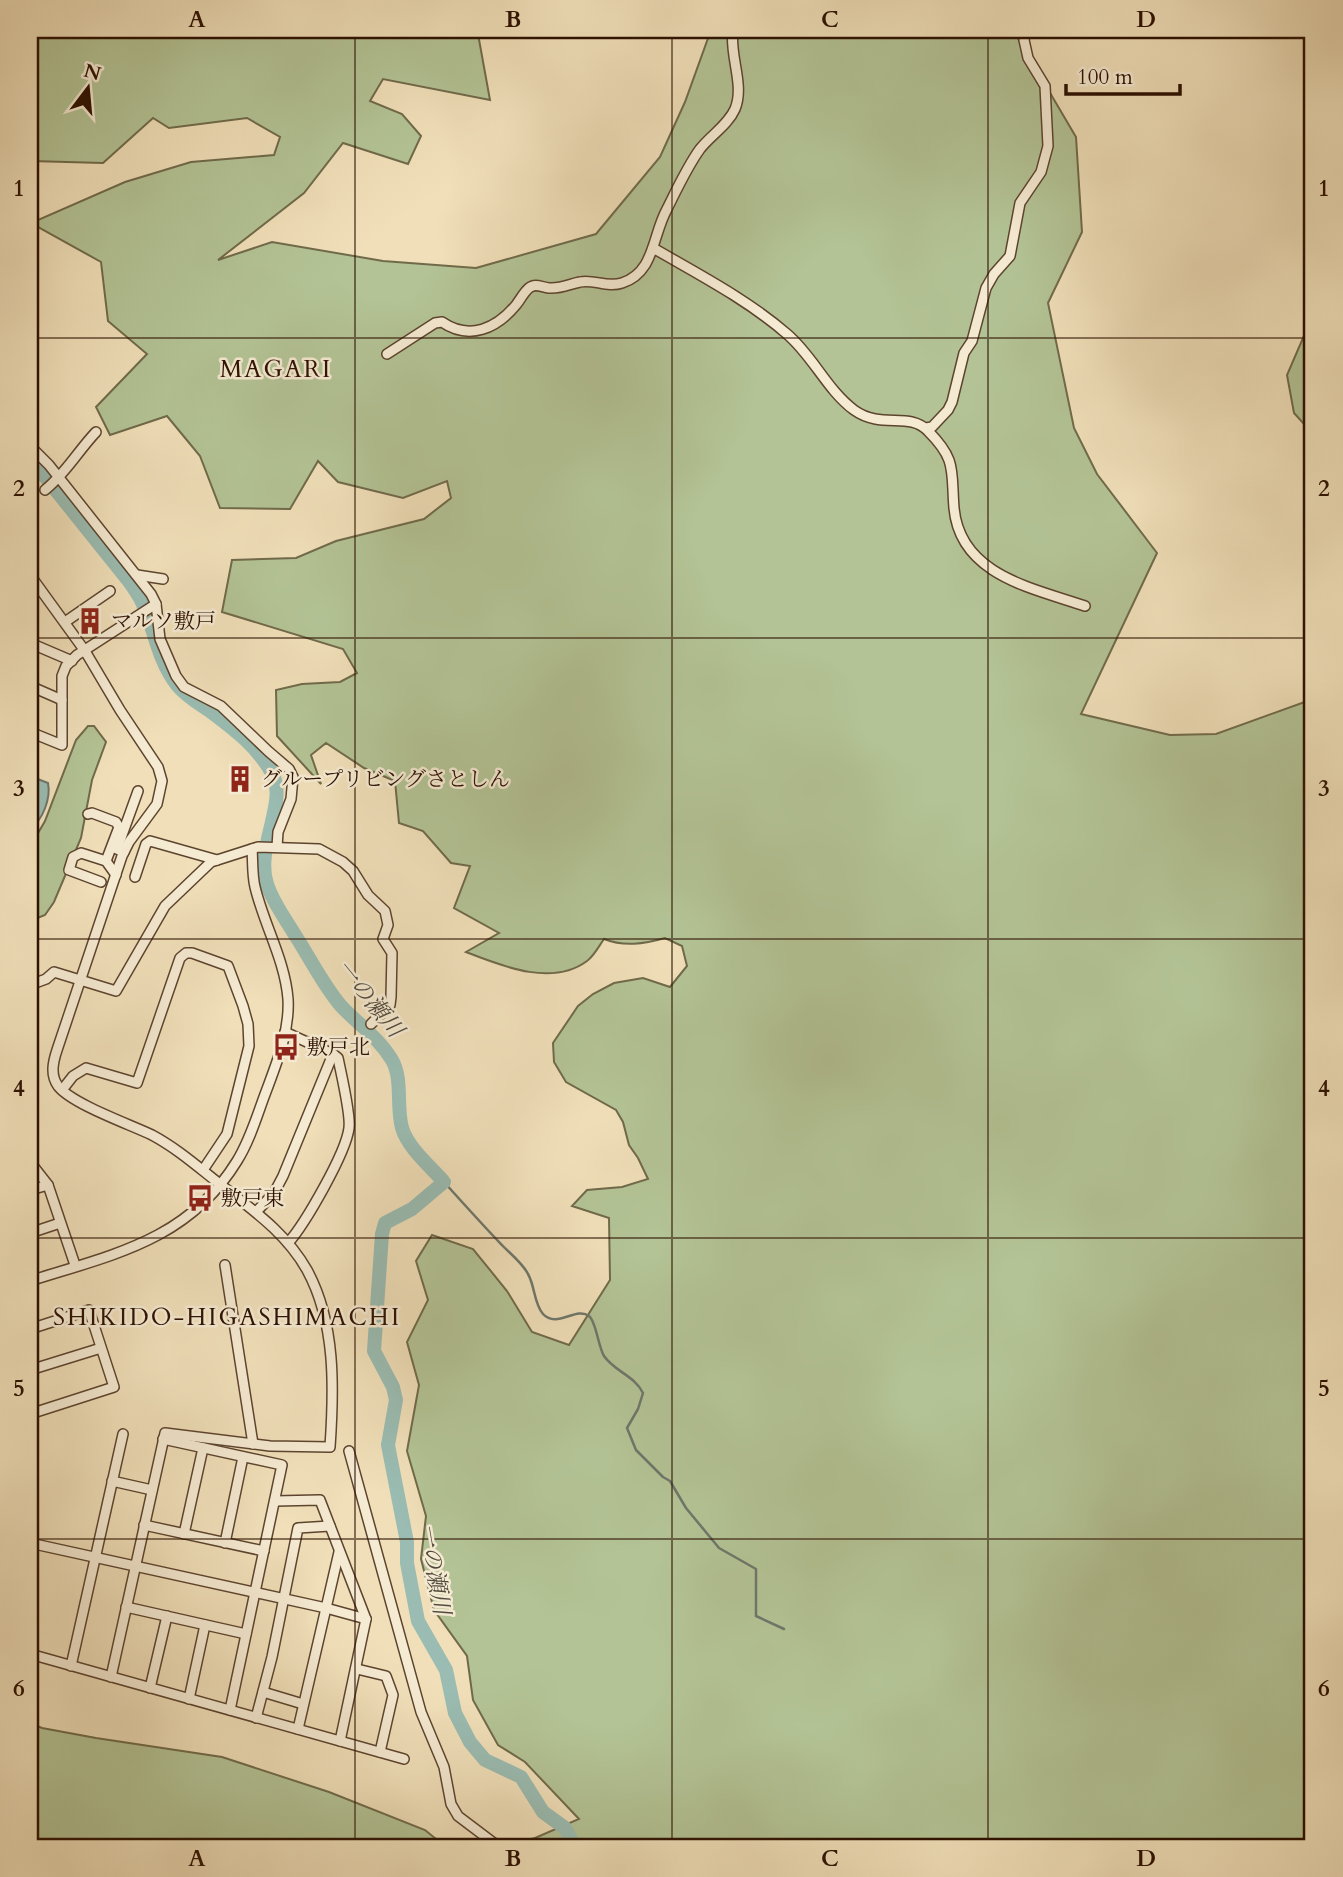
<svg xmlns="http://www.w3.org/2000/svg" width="1343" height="1877" viewBox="0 0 1343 1877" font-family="Cardo,'Noto Serif JP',serif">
  <rect width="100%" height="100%" fill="#f0dfb9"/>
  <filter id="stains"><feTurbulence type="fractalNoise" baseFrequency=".00286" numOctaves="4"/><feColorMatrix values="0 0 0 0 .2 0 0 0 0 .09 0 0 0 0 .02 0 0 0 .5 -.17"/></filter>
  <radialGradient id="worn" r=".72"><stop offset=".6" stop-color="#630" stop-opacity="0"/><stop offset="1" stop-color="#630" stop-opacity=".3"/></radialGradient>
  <g fill="#b3c395" stroke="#706a4a" stroke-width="2">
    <path d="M 30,30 L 429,30 L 478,34 L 490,100 L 383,79 L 370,101 L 402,114 L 421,136 L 408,164 L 343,143 L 304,193 L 218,260 L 272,242 L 383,261 L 476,268 L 596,234 L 660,157 L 685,102 L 711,30 L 1013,30 L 1076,137 L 1082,232 L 1048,303 L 1074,428 L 1097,474 L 1157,553 L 1081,714 L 1170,735 L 1216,734 L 1313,699 L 1313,1847 L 498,1847 L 535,1838 L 579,1819 L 525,1762 L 498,1745 L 473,1700 L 467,1656 L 434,1610 L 421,1559 L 426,1516 L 407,1451 L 419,1385 L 407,1342 L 428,1300 L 416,1261 L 432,1235 L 473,1249 L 507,1291 L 532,1332 L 569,1345 L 610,1280 L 609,1218 L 572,1206 L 587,1190 L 622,1187 L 648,1179 L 638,1158 L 629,1145 L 623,1122 L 616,1110 L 566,1082 L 554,1062 L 553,1043 L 578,1006 L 593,994 L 614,983 L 643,978 L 670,987 L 687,966 L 682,946 L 665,938 C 644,944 624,947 604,939 C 599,946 594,956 587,961 C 552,987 502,966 466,952 L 499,933 L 454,908 L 470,866 L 451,863 L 423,831 L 399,823 L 395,781 L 364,768 L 326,743 L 311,755 L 321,784 L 277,736 L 276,690 L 302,684 L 340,682 L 357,673 L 343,649 L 222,612 L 232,560 L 296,558 L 336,541 L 424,519 L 451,498 L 447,481 L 403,498 L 338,482 L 318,461 L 290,509 L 220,508 L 200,456 L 167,416 L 110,435 L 96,407 L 147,354 L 108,321 L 101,262 L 31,223 L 125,182 L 191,162 L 274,155 L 280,137 L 247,118 L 169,128 L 153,118 L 103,163 L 31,161 Z"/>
    <polygon points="1313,319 1313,434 1294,413 1287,375 1309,324"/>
    <polygon points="88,726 94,726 106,742 92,780 81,838 54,902 45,915 30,921 30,847 45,821 76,740"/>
    <polygon points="30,1723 42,1728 96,1738 222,1757 329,1792 425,1830 446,1847 30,1847"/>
  </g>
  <path fill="#9abcb2" stroke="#6e776b" stroke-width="2" d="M 30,776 L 48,783 C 51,798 43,820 30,829 Z"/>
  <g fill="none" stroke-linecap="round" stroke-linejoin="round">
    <path stroke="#6e776b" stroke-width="2.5" d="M 444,1182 C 462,1202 480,1222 499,1242 C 508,1252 522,1262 528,1274 C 535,1286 534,1304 543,1314 C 557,1329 576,1306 589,1316 C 596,1321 598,1346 604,1356 C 614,1371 635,1376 643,1393 L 638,1409 L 627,1428 L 636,1450 L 663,1477 L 670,1481 L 686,1508 L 719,1548 L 756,1569 L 756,1616 L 784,1629"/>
    <path stroke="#9abcb2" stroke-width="14" d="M 30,458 L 128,580 C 133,587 138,594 142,602 C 155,630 157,659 177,685 C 186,696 198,703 210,711 C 233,728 259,748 273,775 C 287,803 255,849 267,884 C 273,903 285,918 295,935 C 310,958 323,985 341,1006 C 358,1024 379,1038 392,1060 C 403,1079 396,1106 402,1128 C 408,1148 430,1166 444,1182 L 412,1209 L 385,1223 L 382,1234 L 374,1351 L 393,1387 L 396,1400 L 388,1445 L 407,1542 L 407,1563 L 418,1621 L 446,1670 L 455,1713 L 470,1742 L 485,1760 L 521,1777 L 543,1812 L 565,1828 L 575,1847"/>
    <defs>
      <g id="minor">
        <path d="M 653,248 C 698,274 748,300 787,334 C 813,356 827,390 854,410 C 882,430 909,411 928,431 C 957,460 951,470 954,508 C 960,575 1032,588 1085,606"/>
        <path d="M 387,354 L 435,323 L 442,322 C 470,341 497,328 516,305 C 520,300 524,292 529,288 C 535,283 541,287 549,288 C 562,289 569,284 580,282 C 594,279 607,288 622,283 C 655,272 652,236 667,209 C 677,189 687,167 700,149 C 711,135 728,125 735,109 C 745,85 729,55 733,30"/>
        <polyline points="926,428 932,427 948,410 952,402 964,353 972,341 986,288 994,274 1010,256 1020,203 1041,172 1048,146 1045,86 1028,58 1024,40 1026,30"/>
        <polyline points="30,446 49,465 151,594 156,604 160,639 176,676 184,687 221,706 268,751 289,769 293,777 291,799 278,832 277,847"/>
        <path d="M 45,490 C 66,473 78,451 96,432"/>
        <path d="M 30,575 L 85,651 L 120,710 L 158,767 L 162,781 L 157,804 L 129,842 L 122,856 L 57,1050 C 53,1062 50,1075 58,1086 C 72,1104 129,1124 152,1135 C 178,1149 198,1167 221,1185 C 254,1211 286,1233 307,1270 C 336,1323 334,1389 330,1447 L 270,1446 L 165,1433 L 111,1677"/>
        <polyline points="137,575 163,579"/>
        <polyline points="65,622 110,591"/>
        <polyline points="30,643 72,661"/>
        <polyline points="30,686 62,700"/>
        <polyline points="30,732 62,745 62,676 66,666 77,655 156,604"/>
        <polyline points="88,814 92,813 116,822 119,827 106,861"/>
        <polyline points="124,852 117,849 138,791"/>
        <polyline points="135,877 146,844 150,841 217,860"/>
        <polyline points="101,882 69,870 73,857 81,853 106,861 116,875"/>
        <polyline points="30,985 46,979 54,972 116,991 165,906 211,862 258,847 319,849 343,862 353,871 368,895 385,911 388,925 383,939 392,953 391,997 390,1005 371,1024"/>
        <polyline points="62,1090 73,1076 86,1068 137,1083 180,958 186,953 192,953 228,966 243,1006 248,1024 249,1046 227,1134 203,1170"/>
        <polyline points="30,1162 48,1185 74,1262"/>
        <polyline points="30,1190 48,1185"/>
        <polyline points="256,1212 274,1193 283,1176 333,1054 285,1032"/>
        <polyline points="30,1233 60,1223"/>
        <path d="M 288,1243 C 305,1224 346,1153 349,1128 C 351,1115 341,1073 338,1058 L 333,1054"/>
        <polyline points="225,1265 253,1444"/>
        <path d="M 30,1281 C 111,1255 188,1241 237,1161 C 249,1142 256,1119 264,1097 C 275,1067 290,1033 288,999 C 285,960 264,925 255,887 C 252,875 253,862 252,849"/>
        <polyline points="30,1329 89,1310 114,1387 30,1414"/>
        <polyline points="30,1370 101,1348"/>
        <polyline points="163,1439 282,1465 230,1710"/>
        <polyline points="349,1451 421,1712 444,1767 451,1804 458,1816 499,1847"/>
        <polyline points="112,1481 152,1490"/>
        <polyline points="275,1501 320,1500 366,1619 340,1741"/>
        <polyline points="144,1525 264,1551"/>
        <polyline points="184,1534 203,1448"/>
        <polyline points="30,1543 326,1608 366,1619"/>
        <polyline points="225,1543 243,1457"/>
        <polyline points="126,1607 246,1634"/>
        <polyline points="30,1654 404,1759"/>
        <polyline points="71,1666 123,1434"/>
        <polyline points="357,1669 386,1676 393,1695 380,1752"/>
        <polyline points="150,1688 167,1616"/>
        <polyline points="263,1692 303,1704"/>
        <polyline points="189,1699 205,1625"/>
        <polyline points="256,1718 272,1657 298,1528 330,1526"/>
        <polyline points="298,1729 339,1552"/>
      </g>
    </defs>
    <use href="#minor" stroke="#5d442e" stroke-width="12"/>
    <use href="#minor" stroke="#f5ead2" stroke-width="9"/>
  </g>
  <path fill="none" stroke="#2c1000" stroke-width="2" stroke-opacity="0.55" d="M 355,30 L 355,1847M 672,30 L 672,1847M 988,30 L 988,1847M 30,338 L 1313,338M 30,638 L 1313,638M 30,939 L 1313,939M 30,1238 L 1313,1238M 30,1539 L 1313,1539"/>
  <defs>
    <symbol id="building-bare" viewBox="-9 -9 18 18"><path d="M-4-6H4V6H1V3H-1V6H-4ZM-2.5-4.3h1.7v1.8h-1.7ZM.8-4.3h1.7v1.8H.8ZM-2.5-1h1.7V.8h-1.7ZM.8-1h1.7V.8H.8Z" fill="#8f2418" stroke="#f5ead2" stroke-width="2.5" paint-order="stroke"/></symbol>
    <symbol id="bus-bare" viewBox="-9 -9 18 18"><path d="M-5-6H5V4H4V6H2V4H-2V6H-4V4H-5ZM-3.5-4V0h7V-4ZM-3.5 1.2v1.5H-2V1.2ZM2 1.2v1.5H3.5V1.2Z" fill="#8f2418" stroke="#f5ead2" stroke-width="2.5" paint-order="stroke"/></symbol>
  </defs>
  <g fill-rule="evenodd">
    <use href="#building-bare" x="71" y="602" width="38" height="38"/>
    <use href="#building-bare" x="221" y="760" width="38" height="38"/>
    <use href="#bus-bare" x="267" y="1028" width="38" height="38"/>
    <use href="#bus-bare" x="181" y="1179" width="38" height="38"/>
  </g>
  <g text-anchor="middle" stroke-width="5" stroke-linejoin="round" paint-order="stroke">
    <g font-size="21" fill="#2c1000" stroke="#f5ead2" text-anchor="start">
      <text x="111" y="628">マルソ敷戸</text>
      <text x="261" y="786">グループリビングさとしん</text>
      <text x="307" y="1054">敷戸北</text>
      <text x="221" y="1205">敷戸東</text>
    </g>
    <g font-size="23" font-style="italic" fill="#524c3e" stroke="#f5ead2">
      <text transform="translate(370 998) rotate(51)" y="8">一の瀬川</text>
      <text transform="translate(435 1569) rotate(80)" y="8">一の瀬川</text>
    </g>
    <g font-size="24" letter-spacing="2" fill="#2c1000" stroke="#f5ead2">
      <text x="276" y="377">MAGARI</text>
      <text x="227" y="1325">SHIKIDO-HIGASHIMACHI</text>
    </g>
  </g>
  <rect width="1343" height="1877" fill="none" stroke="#f0dfb9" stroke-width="77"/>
  <g transform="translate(88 88) rotate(16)" stroke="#f5ead2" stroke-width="5" paint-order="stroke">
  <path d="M0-5L12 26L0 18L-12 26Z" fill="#2c1000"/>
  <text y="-10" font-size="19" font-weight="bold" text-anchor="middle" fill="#2c1000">N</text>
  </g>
  <path d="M1066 84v10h114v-10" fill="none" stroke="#2c1000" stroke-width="3.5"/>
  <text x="1077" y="84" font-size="21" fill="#2c1000" stroke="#f5ead2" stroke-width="5" paint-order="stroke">100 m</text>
  <rect x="38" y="38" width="1266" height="1801" fill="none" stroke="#2c1000" stroke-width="2.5"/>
  <g font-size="23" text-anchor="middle" font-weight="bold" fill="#2c1000">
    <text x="197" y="27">A</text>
    <text x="513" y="27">B</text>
    <text x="830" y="27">C</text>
    <text x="1146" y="27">D</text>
    <text x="19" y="196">1</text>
    <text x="1324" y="196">1</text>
    <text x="19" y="496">2</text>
    <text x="1324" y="496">2</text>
    <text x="19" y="796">3</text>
    <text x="1324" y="796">3</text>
    <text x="19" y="1096">4</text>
    <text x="1324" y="1096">4</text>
    <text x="19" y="1396">5</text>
    <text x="1324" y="1396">5</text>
    <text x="19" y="1696">6</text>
    <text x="1324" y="1696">6</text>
    <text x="197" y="1866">A</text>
    <text x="513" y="1866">B</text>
    <text x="830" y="1866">C</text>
    <text x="1146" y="1866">D</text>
  </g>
  <rect width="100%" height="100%" filter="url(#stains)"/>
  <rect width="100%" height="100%" fill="url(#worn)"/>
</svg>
